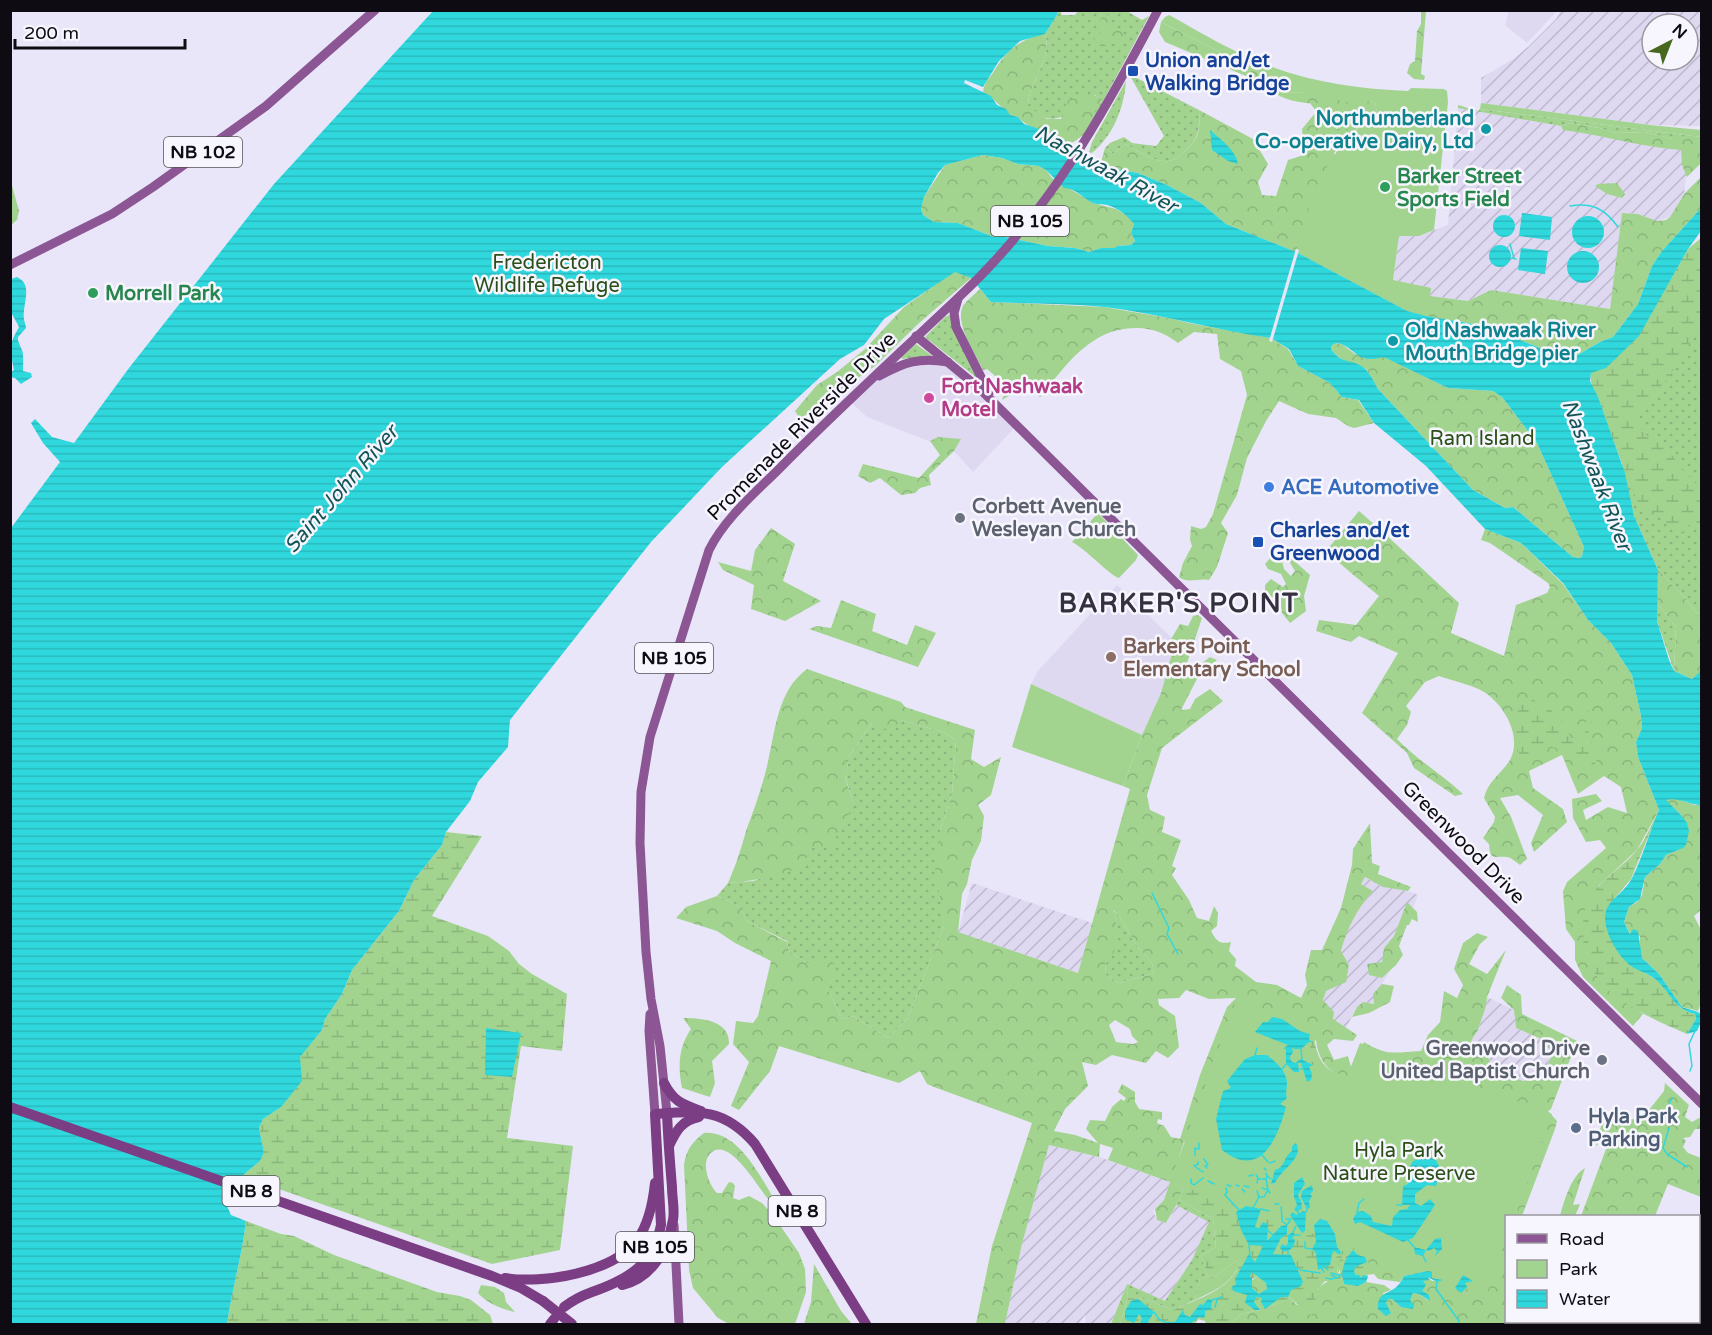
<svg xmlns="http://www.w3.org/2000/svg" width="1712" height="1335" viewBox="0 0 1712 1335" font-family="'Varela Round',sans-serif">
  <defs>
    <pattern id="industrial-furrows" width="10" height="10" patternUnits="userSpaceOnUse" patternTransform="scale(1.5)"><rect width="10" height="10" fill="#ded8f1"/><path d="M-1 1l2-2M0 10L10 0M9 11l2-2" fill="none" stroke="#bdb8ce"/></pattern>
    <pattern id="grass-dots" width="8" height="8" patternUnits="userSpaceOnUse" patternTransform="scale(1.5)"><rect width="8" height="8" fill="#a2d490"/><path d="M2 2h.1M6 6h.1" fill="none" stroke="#8ab57b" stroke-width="1.8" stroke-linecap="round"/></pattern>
    <pattern id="forest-crowns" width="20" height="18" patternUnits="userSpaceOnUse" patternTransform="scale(1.5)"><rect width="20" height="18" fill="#a2d490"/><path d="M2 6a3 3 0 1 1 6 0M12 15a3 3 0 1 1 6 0" fill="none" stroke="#8ab57b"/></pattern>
    <pattern id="wetland-marsh" width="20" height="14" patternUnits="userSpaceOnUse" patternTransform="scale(1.5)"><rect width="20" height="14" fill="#a2d490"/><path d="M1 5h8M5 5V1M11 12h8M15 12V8" fill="none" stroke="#8ab57b"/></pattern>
    <pattern id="water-rules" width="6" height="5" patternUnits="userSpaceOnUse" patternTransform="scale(1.5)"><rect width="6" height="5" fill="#2fd8dd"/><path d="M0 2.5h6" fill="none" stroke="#29b8bd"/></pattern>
  </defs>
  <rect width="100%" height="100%" fill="#eae6f9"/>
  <g fill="#ded8f1">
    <polygon points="1509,11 1509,10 1557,11 1527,43 1505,25"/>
    <polygon points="950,363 1017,425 973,472 954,451 867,417 849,400 869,381 899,366"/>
    <polygon points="1117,585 1176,642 1161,693 1142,735 1031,684 1038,671"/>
  </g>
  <g fill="url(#industrial-furrows)" fill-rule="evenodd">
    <path d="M 1561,11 L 1701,11 L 1701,126 L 1650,125 L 1481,103 L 1481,78 L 1513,59 L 1529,46 L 1556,19 ZM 1652,24 L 1688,24 L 1688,60 L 1652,60 Z"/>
    <polygon points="1458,108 1613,135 1690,143 1684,195 1670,217 1657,221 1638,214 1622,213 1611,309 1491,290 1468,301 1430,296 1431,288 1393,281 1399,236 1419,236 1448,225"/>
    <polygon points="1365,877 1383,887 1408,891 1418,895 1413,908 1407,903 1394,936 1384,948 1382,978 1389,972 1382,984 1374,1004 1357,1007 1346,1028 1332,1019 1323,1000 1325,991 1349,965 1341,951 1346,931 1360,905 1373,891 1361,884"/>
    <polygon points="972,883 1092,923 1078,973 958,932"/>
    <polygon points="1487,997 1514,1010 1516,1028 1546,1041 1552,1055 1541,1078 1523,1081 1504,1074 1491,1064 1483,1046 1471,1041 1478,1030 1486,1006"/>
    <polygon points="1049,1145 1099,1157 1170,1182 1164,1200 1153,1211 1157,1220 1167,1223 1176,1205 1210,1222 1192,1260 1165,1301 1127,1284 1111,1324 1086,1324 1085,1315 1079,1324 1005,1324 1022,1244"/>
  </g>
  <g fill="url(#grass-dots)">
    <path d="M 1125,10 L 1142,20 L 1149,16 L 1086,133 C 1066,148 1064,150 1044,134 L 1064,141 L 1101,100 L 1095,95 C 1071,111 1054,133 1028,106 C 1029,80 1053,60 1045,34 L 1057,15 L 1057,11 L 1060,11 L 1062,15 L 1075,15 L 1078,11 Z"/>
    <path d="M 1129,74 L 1199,110 C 1200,129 1199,139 1184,152 C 1180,156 1174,161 1168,161 C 1154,163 1137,150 1125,144 L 1113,154 L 1105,148 L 1110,143 L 1124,137 L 1132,143 L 1156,146 L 1164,136 Z"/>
    <path d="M 1126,81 C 1124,109 1113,135 1092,153 L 1089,152 L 1092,142 Z"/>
    <polygon points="1458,105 1478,111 1480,109 1701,137 1701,139 1673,139 1645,132 1617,133 1599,128 1570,123 1561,126 1458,108"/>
    <polygon points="1701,247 1702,671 1701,672 1701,619 1684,597 1658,570 1634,516 1622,466 1639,336 1669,282 1677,282"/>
    <polygon points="949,315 950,316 977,378 925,337 945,317"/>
    <polygon points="916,344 932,356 902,359 901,357"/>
    <polygon points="1657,603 1676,627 1674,671 1657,621"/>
    <path d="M 900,720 L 943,732 L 956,740 L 952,794 L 940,830 L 944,926 L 907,1019 L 888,1038 L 853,1016 L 842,1019 L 830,993 L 820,983 L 810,965 L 789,951 L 787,941 L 747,921 C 742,905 731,902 717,896 L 728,883 L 753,881 L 800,866 L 812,848 L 853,802 L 845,776 L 850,755 L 872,723 Z"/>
    <path d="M 1112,910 L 1118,914 L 1135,943 L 1152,963 L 1154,973 L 1119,983 L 1106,975 L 1105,964 C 1120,946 1121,931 1112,910 Z"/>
    <polygon points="1179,1200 1213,1219 1216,1247 1201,1255 1208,1277 1200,1278 1195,1300 1173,1310 1146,1299 1128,1298 1127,1284 1165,1301 1192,1260 1209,1222 1176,1205"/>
    <polygon points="1699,1297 1701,1298 1701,1324 1659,1324 1660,1322 1698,1322"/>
  </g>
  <g fill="url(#forest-crowns)" fill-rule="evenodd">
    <polygon points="1421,11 1426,11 1421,74 1425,76 1424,80 1414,79 1407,73 1410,64 1415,61 1417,31 1421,24"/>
    <polygon points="1107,14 1114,27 1123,31 1123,44 1109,44 1102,48 1094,39 1101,32 1100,19"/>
    <path d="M 1161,22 L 1283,84 L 1289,93 L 1301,92 L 1375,102 L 1377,113 L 1350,134 L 1334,153 L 1393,281 L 1431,288 L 1430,296 L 1468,301 L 1491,290 L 1610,309 L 1622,213 L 1638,214 L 1657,221 L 1666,220 L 1670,217 L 1685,193 L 1701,177 L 1701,208 L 1662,251 L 1652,266 L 1638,304 L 1613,337 L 1600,342 L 1569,360 L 1486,326 L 1425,316 L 1407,311 L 1296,252 L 1226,224 L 1201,203 L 1167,185 L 1138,173 L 1100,166 L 1105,148 L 1113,154 L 1125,144 C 1137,150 1154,163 1168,161 C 1174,161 1180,156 1184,152 C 1200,138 1200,130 1199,110 L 1253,139 L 1268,164 L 1258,182 L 1262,195 L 1276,196 L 1288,160 L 1304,155 L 1302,129 L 1316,112 C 1321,120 1330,122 1337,129 L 1355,123 L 1360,116 L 1366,115 C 1338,96 1288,114 1265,84 L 1165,42 L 1159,32 Z"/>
    <path d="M 1045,34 C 1053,60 1029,80 1028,106 L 1047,119 L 1061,119 L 1067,101 C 1079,96 1090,91 1102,99 C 1090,122 1086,128 1064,141 C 1051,137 1026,127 1018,117 L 1010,116 C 1006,110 989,95 983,92 C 984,81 991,77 996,68 C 1008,49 1022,38 1045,34 Z"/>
    <path d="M 1570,123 L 1599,128 L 1617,133 L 1645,132 L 1673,139 L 1701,139 L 1701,163 L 1687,177 L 1682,165 L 1681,150 C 1640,147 1603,135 1563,130 L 1561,126 Z"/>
    <polygon points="983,155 1002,158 1018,164 1039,166 1046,170 1052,178 1093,203 1116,209 1128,216 1134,224 1131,233 1135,241 1131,245 1117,246 1115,248 1101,248 1089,252 1075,248 1048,246 1005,237 994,237 958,223 934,222 923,215 921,209 924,197 945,165"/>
    <polygon points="10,178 19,211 17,220 11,225"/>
    <polygon points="1617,183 1625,194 1622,198 1607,194 1595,186 1598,184"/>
    <polygon points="955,271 971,278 918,324 875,366 800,419 795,411 817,385 837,372 865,349 904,307"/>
    <path d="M 980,289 L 991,302 L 1104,307 L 1169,318 L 1189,323 L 1271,338 L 1288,349 L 1298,366 L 1330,383 L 1342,397 L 1358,400 L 1374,423 L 1354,428 L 1348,426 L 1336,418 L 1308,414 L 1279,401 L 1266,421 L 1247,458 L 1237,495 L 1221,523 L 1228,533 L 1217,567 L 1209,580 C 1199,578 1187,584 1179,577 L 1183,563 L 1192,546 L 1190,540 L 1191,526 L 1201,529 L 1206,527 L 1213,514 L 1247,395 L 1241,371 L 1220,359 L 1217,334 L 1194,332 L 1178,343 C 1166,334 1155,329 1139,328 C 1092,326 1067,364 1040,397 L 1024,387 L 1002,400 L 1007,386 L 987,369 L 983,370 C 976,355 954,323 963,306 C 967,300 975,294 980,289 Z"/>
    <path d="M 1337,343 L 1343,345 L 1355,354 L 1384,356 L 1448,388 L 1493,391 L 1502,397 L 1537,443 L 1584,547 L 1582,556 L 1580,558 L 1573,557 L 1513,507 L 1505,508 L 1473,490 L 1378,389 L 1366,369 C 1352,365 1340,361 1331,349 L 1332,345 Z"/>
    <polygon points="938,437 961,439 954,451 929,475 931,485 920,488 915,493 901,495 880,478 870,483 858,476 863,464 919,478 940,455 930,441"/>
    <polygon points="771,528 795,544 783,581 821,601 785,621 751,609 754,585 723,570 718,562 751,571 755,550"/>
    <path d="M 1485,529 L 1521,543 L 1563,584 L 1588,620 L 1611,643 L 1632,675 L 1641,716 L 1642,728 L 1636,742 L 1638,757 L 1659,810 L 1637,850 L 1598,886 L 1610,991 L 1643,1014 L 1633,1026 L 1583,977 L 1575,960 L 1575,942 L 1566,929 L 1563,891 L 1567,882 L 1606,848 L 1600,840 L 1586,842 L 1573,818 L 1572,799 L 1596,794 L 1602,801 L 1583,810 L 1586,820 L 1608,807 L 1627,813 L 1621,787 L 1604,776 L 1578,794 L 1562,755 L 1529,771 L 1533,788 L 1563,809 L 1567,822 L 1534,852 L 1531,843 L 1543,815 L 1518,795 L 1500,798 L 1511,817 L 1527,859 L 1520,865 C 1516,862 1511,857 1506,857 C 1494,856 1490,861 1489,844 L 1483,838 L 1494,822 L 1495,817 L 1484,798 C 1488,781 1501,774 1510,760 C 1522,738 1506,708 1487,694 C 1477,686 1453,681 1439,676 L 1425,682 L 1406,706 L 1411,712 L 1407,725 L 1397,739 C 1417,760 1442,774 1463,794 L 1455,796 L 1414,768 L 1407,753 L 1362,713 L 1398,653 L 1359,636 L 1351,642 L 1316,631 L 1319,620 L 1356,625 L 1379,596 L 1351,573 L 1384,533 L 1459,603 L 1451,633 L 1504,656 L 1516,605 L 1547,593 L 1550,587 L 1548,583 L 1490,543 L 1481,540 Z"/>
    <polygon points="1272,556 1282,561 1284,569 1291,576 1295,571 1289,561 1291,558 1310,575 1304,596 1306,611 1290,623 1282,613 1280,600 1265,595 1265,585 1271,579 1283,587 1286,584 1281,574 1268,569 1265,564"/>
    <polygon points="1658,570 1684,597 1701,619 1701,672 1692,679 1674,671 1676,627 1657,603"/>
    <polygon points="841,600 876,614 872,631 907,645 915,625 936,633 918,667 809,629 817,626 831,628"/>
    <path d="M 1198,615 L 1202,618 L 1186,666 L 1192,671 L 1210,657 L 1217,660 L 1198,677 L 1181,710 L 1190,709 L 1195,699 L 1210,689 L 1223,701 L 1162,748 L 1147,795 L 1150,810 L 1165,817 L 1162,832 L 1181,840 L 1172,866 L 1176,868 L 1172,875 L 1189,900 L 1197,918 L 1209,921 L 1214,906 L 1218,913 L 1217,926 L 1211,931 C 1216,940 1219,945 1231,942 L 1229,951 L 1236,959 L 1235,966 L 1256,982 L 1277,985 L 1301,998 L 1307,985 L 1305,975 L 1311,950 L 1322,950 L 1341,908 L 1352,865 L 1353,849 L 1370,823 L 1372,863 L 1380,866 L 1378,874 L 1411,887 L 1408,891 L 1383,887 L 1365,877 L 1361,884 L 1373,891 C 1357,909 1347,928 1341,951 L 1349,965 L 1346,982 L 1326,991 L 1323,1000 L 1334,1012 L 1333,1019 L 1357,1035 L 1353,1041 L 1334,1039 L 1327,1045 L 1334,1060 L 1348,1056 L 1351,1067 L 1364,1042 C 1388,1057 1395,1052 1421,1051 L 1428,1035 L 1440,1022 L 1444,991 L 1457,998 L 1463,985 L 1454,969 L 1463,943 L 1477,933 L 1488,937 L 1480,944 L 1469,964 L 1487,974 L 1506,950 L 1487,997 L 1486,1006 L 1478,1030 L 1471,1041 L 1483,1046 L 1491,1064 L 1504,1074 L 1523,1081 L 1542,1078 L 1552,1055 L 1546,1041 L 1516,1028 L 1514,1010 L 1501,998 L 1507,985 L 1521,995 L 1522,1014 L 1577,1041 L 1551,1109 L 1548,1111 L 1557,1121 L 1555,1129 L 1522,1216 L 1506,1216 L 1506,1322 L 1615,1322 L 1614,1324 L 1232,1324 L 1241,1314 L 1265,1309 L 1290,1298 L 1297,1305 L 1314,1299 C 1318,1283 1328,1281 1342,1277 L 1344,1284 L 1358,1286 L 1366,1282 L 1384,1285 L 1391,1290 L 1383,1293 L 1386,1302 L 1388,1299 L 1392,1299 L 1401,1307 L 1409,1300 L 1413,1293 L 1419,1294 L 1429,1301 L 1422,1291 L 1423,1281 L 1427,1276 L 1432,1281 L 1442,1280 L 1432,1278 L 1432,1272 L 1404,1276 L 1400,1282 L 1378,1279 L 1374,1274 L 1366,1275 L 1361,1272 L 1361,1269 L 1345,1256 L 1338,1274 C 1335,1262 1342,1252 1337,1241 L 1338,1076 C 1324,1066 1318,1057 1316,1040 L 1184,1142 L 1179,1157 L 1190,1164 L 1179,1200 L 1166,1223 L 1157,1220 L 1155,1209 L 1164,1200 L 1170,1182 L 1108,1160 L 1113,1148 L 1100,1144 L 1099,1157 L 1049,1145 L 1022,1244 L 1005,1324 L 976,1324 L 992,1246 L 1032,1123 L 934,1087 L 927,1084 L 920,1071 L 899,1083 L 779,1046 L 770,1071 L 739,1110 L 731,1106 L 749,1062 L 733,1044 L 736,1021 L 753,1023 L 758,1016 L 771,961 L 735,943 L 717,931 L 676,918 L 686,907 L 717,896 C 731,902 742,905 747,921 L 787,942 L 789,951 L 810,965 L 820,958 L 835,964 L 835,979 L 821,983 L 830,993 L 842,1019 L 853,1016 L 888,1038 L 907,1019 L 944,926 L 942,908 L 935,871 L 940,830 L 952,794 L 956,740 L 943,732 L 900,720 L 892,732 L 872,723 L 850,755 L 845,777 L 853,802 L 848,816 L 830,848 L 812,848 C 809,853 806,860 802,864 C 791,876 744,882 728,883 C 736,865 741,849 746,831 C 753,812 760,793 765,774 C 775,738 775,692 807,669 L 901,702 L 905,707 L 975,730 L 971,759 L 984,767 L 1001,757 L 991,795 L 978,805 L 984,816 L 981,841 L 972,860 L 967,884 L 962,894 L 958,932 L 1078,973 L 1130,789 L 1123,786 L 1142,735 L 1161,693 L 1175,643 L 1171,639 L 1180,624 L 1188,626 L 1193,616 ZM 1113,910 L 1118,914 L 1135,943 L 1152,963 L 1154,973 L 1119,983 L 1106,975 L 1105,964 C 1123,942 1120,936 1113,910 ZM 1186,990 L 1209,999 L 1236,998 L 1227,1007 L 1200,1075 L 1180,1139 L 1171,1137 L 1164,1126 L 1157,1123 L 1158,1119 L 1162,1120 L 1162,1112 L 1139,1109 L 1135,1102 L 1135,1092 L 1122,1084 L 1118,1092 L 1126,1098 L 1124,1101 L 1121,1099 L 1112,1107 L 1105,1121 L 1090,1120 L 1086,1129 L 1098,1143 L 1075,1135 L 1054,1131 L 1065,1109 L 1088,1086 L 1082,1062 L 1096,1065 L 1112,1055 L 1146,1063 L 1156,1051 L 1168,1058 L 1179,1047 L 1175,1016 L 1159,1005 L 1158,999 L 1179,998 ZM 1115,1020 L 1130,1029 L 1132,1036 L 1138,1042 L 1133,1044 L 1116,1042 L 1109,1025 Z"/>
    <polygon points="1674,798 1695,805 1701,805 1701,910 1694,916 1702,932 1702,1000 1698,1011 1682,1007 1659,974 1642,958 1640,952 1640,936 1631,935 1624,922 1629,907 1637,902 1642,895 1645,877 1660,864 1666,855 1678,850 1681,815 1665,800"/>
    <polygon points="1407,902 1417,912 1418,922 1412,919 1409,925 1407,925 1399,946 1403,955 1396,965 1382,978 1369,975 1367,964 1382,962 1384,948 1394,936"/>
    <polygon points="1382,984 1394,986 1390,1002 1369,1013 1352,1017 1357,1007 1363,1002 1374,1004 1373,994"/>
    <path d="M 683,1018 C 701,1018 730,1020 729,1044 L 712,1061 L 715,1083 L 710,1097 L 682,1088 C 678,1067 678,1048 691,1029 Z"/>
    <polygon points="1665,1083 1689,1105 1685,1117 1692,1122 1701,1117 1701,1129 1695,1129 1690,1137 1683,1138 1686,1141 1683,1147 1688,1153 1701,1158 1701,1197 1668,1184 1655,1216 1581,1216 1612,1133 1603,1131 1597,1146 1595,1143 1603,1121 1607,1121 1610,1117 1641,1120 1664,1091"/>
    <path d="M 704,1133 C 740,1130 762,1181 779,1207 C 775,1204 771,1202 768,1199 C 758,1187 730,1138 712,1152 C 700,1161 708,1184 717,1193 L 722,1193 L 729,1182 L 733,1183 L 735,1186 L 733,1198 L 739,1200 L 749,1196 L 762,1203 L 773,1215 L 799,1253 L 805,1269 L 806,1292 L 795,1324 L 729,1324 L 718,1318 L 693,1288 L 689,1270 L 684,1165 C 686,1150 692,1142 704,1133 Z"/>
    <path d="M 1585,1168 L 1573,1205 L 1580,1204 L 1575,1216 L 1560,1216 C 1564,1201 1571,1176 1585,1168 Z"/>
    <path d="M 1242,1257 C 1234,1283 1218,1289 1195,1300 L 1200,1278 L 1215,1276 Z"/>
    <polygon points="814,1264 841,1311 852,1324 804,1324 811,1302"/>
    <polygon points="1257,1276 1266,1283 1267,1289 1259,1294 1252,1288 1250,1282"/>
    <polygon points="1127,1284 1128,1298 1120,1324 1111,1324"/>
    <path d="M 481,1285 L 495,1287 L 504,1293 L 506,1302 L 515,1312 C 501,1309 488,1304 478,1293 Z"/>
  </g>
  <g fill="url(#wetland-marsh)" fill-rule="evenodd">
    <path d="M 1327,102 L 1359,110 L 1360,106 L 1363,105 L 1367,109 L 1368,112 L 1360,116 L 1345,131 C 1330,127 1319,116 1310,103 L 1323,104 Z"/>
    <path d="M 1701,238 L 1701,326 L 1665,382 L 1642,407 L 1635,418 L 1645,434 L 1668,450 L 1683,470 L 1701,489 L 1701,527 L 1688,525 L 1684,528 L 1685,544 L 1675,530 L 1650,510 L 1645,518 C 1628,481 1614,443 1600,404 C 1596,393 1589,385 1591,373 L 1639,335 L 1688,249 Z"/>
    <path d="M 1589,666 L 1592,707 L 1592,750 L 1597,761 L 1591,768 L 1581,755 L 1549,746 L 1522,766 C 1516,735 1505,723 1528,697 C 1554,711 1562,714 1573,743 L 1584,739 L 1589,702 Z"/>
    <path d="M 1659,810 L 1631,879 L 1615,898 L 1631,966 C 1641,971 1651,975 1660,983 C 1674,997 1674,1009 1695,1014 L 1696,1019 L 1687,1034 C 1641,1014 1582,990 1583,931 C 1583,921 1584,908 1589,900 C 1600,879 1622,868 1637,850 C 1646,839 1652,823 1659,810 Z"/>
    <polygon points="446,832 482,836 432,916 488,936 509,951 519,964 532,974 567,994 562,1051 521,1046 507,1138 573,1146 560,1250 492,1264 242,1176 260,1161 264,1153 259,1128 263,1119 281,1107 299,1057 322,1030 325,1019 342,994 352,970 399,911 414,880 442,845"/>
    <path d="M 1311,1031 C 1315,1039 1315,1046 1318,1054 C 1321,1064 1330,1070 1338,1076 L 1337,1241 L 1344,1251 L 1337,1268 L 1338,1274 L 1340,1273 C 1339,1265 1345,1255 1352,1249 C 1361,1252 1367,1254 1369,1264 L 1361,1269 L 1361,1272 L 1368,1276 L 1366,1282 L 1358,1286 L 1347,1287 L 1342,1277 L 1334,1283 L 1325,1281 C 1315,1292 1313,1296 1318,1310 L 1312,1316 L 1290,1298 L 1265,1309 L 1241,1314 L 1232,1324 L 1206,1324 L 1205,1321 L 1198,1319 L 1195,1324 L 1120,1324 L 1128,1298 L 1146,1299 L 1173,1310 C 1199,1298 1235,1289 1241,1258 L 1215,1276 L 1208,1277 L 1201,1255 L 1216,1247 L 1213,1219 L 1179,1200 L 1190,1164 ZM 1257,1276 L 1266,1283 L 1267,1289 L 1258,1294 C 1254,1289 1249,1286 1252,1279 Z"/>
    <path d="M 246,1221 L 281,1234 L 294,1236 L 334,1255 L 437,1292 L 460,1296 L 471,1300 L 490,1315 L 493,1324 L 227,1324 C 232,1289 242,1256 246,1221 Z"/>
  </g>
  <g fill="#a2d490">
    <path d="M 1169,15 C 1202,33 1236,54 1272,67 C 1315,83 1362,89 1408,91 L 1411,88 L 1444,89 L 1447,91 L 1448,102 L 1434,230 L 1419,236 L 1399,236 L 1393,280 L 1431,288 L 1425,316 L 1407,311 L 1296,252 C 1313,193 1324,150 1377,113 L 1375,102 L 1350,100 L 1347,102 L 1301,92 L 1289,93 L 1283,84 L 1161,22 L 1165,17 Z"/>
    <polygon points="1481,103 1650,125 1701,130 1701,137 1480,109"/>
    <polygon points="1359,511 1384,533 1351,573 1326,551"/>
    <path d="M 1098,513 L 1138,555 L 1136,560 L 1119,578 C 1109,575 1086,549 1072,542 Z"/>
    <polygon points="1031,684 1142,735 1123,786 1012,747"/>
    <polygon points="1237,998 1317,1028 1305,1062 1347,1077 1360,1043 1552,1114 1515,1216 1506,1216 1506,1239 1486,1296 1170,1182"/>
  </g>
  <g fill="url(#water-rules)" fill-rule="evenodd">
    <path d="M 433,11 L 1057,11 L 1057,15 L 1045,34 L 1020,41 L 999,61 L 983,87 L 965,80 L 964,83 L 991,96 L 997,105 L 1006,109 L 1010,115 L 1018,117 L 1024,124 L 1039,129 L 1058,145 L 1100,166 L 1138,173 L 1167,185 L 1201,203 L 1226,224 L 1296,252 L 1407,311 L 1426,316 L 1486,326 L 1569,360 L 1600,342 L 1613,337 L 1638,304 L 1652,266 L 1662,251 L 1701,208 L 1701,231 L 1688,249 L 1639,336 L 1606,368 L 1591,373 L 1590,381 L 1598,397 L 1625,473 L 1634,516 L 1658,570 L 1657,621 L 1669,660 L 1674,671 L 1692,679 L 1701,671 L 1701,805 C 1689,805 1679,797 1666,800 L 1681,815 L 1687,823 L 1689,831 L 1686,845 L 1683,848 L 1666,855 L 1660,864 L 1645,877 L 1640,899 L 1629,907 L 1624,922 L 1630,934 L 1633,929 L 1638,931 L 1642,958 L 1659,974 L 1682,1007 C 1689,1010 1696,1010 1701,1014 L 1701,1022 L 1697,1031 L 1687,1034 L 1696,1019 L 1695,1014 C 1673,1009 1671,992 1655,979 C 1648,973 1638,971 1631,966 C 1616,955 1598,923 1608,906 C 1615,896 1626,890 1632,878 C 1643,857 1649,832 1659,810 L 1638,757 L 1636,742 L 1642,728 L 1641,716 L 1632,675 L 1611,643 L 1588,620 L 1563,583 L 1521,543 L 1485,529 L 1426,466 L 1374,423 L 1359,400 L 1342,397 L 1330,383 L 1298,366 L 1289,349 L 1271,338 C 1215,330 1161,314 1105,307 C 1067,303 1029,304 991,302 L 971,278 L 955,272 L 884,319 L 864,345 L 840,359 L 722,467 L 651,542 L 510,720 L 508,747 L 478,782 L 470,801 L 446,832 L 442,845 L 414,880 L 399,911 L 352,970 L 342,994 L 325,1019 L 322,1030 L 300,1057 L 302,1081 L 281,1107 L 263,1119 L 259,1128 L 264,1153 L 260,1161 L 242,1176 L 225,1201 L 231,1215 L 246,1221 C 242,1256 232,1289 227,1324 L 11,1324 L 11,528 L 60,462 L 43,443 L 31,423 L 35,419 L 52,437 L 74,443 L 129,368 L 274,184 ZM 983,155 L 1002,158 L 1018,164 L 1039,166 L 1046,170 L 1064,188 C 1076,188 1082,198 1093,203 C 1097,205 1103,204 1107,205 C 1118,208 1127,215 1134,224 L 1131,233 L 1135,241 L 1131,245 L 1117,246 L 1115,248 L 1101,248 L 1089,252 L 1075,248 L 1048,246 L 1005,237 L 994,237 L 958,223 L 934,222 L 923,215 L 921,209 L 924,197 L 938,173 L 945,165 ZM 1337,343 C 1358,348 1355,365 1384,357 L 1448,388 L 1493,391 L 1502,397 L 1537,443 L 1584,547 L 1582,556 L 1580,558 L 1573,557 L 1513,507 L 1505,508 L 1473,490 L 1378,389 C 1374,382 1370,373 1364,368 C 1352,358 1343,366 1331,349 L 1332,345 Z"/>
    <path d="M 1210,130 C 1220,139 1236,150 1238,164 L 1228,161 L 1212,150 Z"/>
    <polygon points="1522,213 1552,217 1550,240 1519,236"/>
    <circle cx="1504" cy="226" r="11"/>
    <circle cx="1588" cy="232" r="16"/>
    <circle cx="1500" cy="256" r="11"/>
    <polygon points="1521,248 1548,251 1545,274 1518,270"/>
    <circle cx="1583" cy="267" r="16"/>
    <path d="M 17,277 C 34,285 22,304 24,319 C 24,322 26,325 26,328 C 16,340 16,335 22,350 C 24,355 23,365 23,371 L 31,373 L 32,377 L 21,384 L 15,378 L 10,377 L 11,372 L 14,370 C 10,349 8,346 19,327 L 12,314 L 11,279 Z"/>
    <polygon points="1272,1017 1282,1019 1300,1031 1310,1034 1309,1040 1314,1042 1309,1042 1301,1049 1294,1049 1292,1047 1293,1052 1290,1057 1291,1061 1295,1063 1301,1059 1313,1065 1309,1067 1312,1074 1311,1080 1307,1082 1301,1063 1298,1063 1299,1072 1294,1072 1286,1064 1286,1050 1284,1048 1288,1045 1255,1032 1263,1022 1268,1022"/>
    <polygon points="486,1028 521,1033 512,1077 485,1075"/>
    <path d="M 1255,1055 L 1267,1055 C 1276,1063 1286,1070 1287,1083 C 1287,1089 1285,1092 1287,1098 L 1280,1104 L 1286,1107 C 1277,1140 1260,1180 1222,1150 L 1216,1119 L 1223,1091 L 1231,1088 L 1227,1081 L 1245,1059 Z"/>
    <path d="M 1296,1143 C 1305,1158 1280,1170 1275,1183 L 1271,1184 L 1275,1170 C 1286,1167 1283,1157 1292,1151 L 1292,1146 Z"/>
    <polygon points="1427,1156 1436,1160 1441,1170 1436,1186 1427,1185 1415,1194 1415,1203 1421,1206 1430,1199 1435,1205 1413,1238 1403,1242 1360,1222 1355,1224 1353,1219 1357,1212 1363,1211 1371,1216 1373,1222 1392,1226 1393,1217 1400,1210 1407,1209 1410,1205 1402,1205 1403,1186 1408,1184 1409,1177 1406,1174 1413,1161"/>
    <path d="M 1302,1177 L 1305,1184 C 1292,1202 1302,1191 1302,1209 L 1297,1211 L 1294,1210 L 1297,1205 L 1294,1197 L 1294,1183 Z"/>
    <polygon points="1312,1185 1313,1191 1310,1194 1312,1196 1309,1201 1310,1208 1307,1209 1301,1197 1302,1191"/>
    <path d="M 1246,1206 L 1261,1209 L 1255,1227 L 1259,1228 L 1263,1222 L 1268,1224 L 1267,1241 L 1281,1226 L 1287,1225 L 1287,1234 L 1281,1238 L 1273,1254 L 1291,1255 L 1303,1282 L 1301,1286 L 1291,1290 L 1288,1297 L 1281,1297 L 1265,1309 L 1261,1302 L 1262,1298 L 1256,1297 L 1254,1302 L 1260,1310 L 1255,1310 L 1245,1303 L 1247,1295 L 1233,1291 L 1232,1286 L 1236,1285 L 1235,1279 L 1249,1254 L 1255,1262 L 1263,1246 L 1249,1245 L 1241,1230 L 1236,1212 ZM 1252,1272 L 1266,1283 L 1267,1289 L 1259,1294 L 1252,1288 L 1252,1279 L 1250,1276 Z"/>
    <polygon points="1303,1211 1306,1212 1305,1231 1302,1233 1290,1215 1293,1212 1296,1215"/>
    <polygon points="1320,1219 1327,1221 1335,1234 1337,1247 1341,1252 1340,1255 1334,1251 1332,1254 1330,1265 1318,1270 1316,1253 1312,1249 1316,1242 1314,1225"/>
    <path d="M 1293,1232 L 1295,1235 L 1292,1238 L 1295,1240 C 1294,1249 1290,1250 1283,1252 L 1280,1248 L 1282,1244 L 1286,1246 L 1288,1243 L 1288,1235 Z"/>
    <polygon points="1441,1238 1442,1249 1435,1256 1437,1251 1434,1248 1429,1251 1426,1250 1423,1256 1415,1254 1414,1247 1426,1250 1435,1239"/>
    <path d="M 1353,1250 L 1358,1255 L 1365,1257 L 1367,1262 L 1355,1267 L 1354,1272 L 1356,1275 L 1359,1275 L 1361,1278 L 1363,1275 L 1368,1276 L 1366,1282 L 1358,1286 L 1344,1284 C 1340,1270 1344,1260 1353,1250 Z"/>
    <path d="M 1428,1271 L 1432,1272 L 1432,1278 L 1443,1280 L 1437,1282 L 1428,1277 L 1429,1280 L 1423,1281 L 1426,1285 L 1422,1291 L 1429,1295 L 1430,1301 L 1419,1294 L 1413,1293 L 1410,1300 L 1414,1305 L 1413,1309 L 1401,1307 L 1392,1299 L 1388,1299 L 1386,1303 L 1391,1313 L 1386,1316 L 1378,1309 C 1377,1294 1385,1295 1395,1288 C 1399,1285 1402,1280 1404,1276 Z"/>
    <polygon points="1463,1275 1473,1281 1465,1283 1467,1287 1461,1293 1455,1288"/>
    <polygon points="1138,1299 1154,1312 1148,1322 1149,1324 1140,1324 1142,1318 1139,1314 1134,1323 1125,1319 1125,1311 1131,1301"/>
    <polygon points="1208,1299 1212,1300 1211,1309 1205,1311 1205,1316 1203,1318 1199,1317 1190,1324 1165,1324 1165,1322 1175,1322 1183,1310 1185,1315 1190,1317 1200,1304 1203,1305"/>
  </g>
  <polygon fill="#eae6f9" points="1296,249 1299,250 1272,342 1269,341"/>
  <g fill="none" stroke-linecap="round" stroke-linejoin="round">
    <g stroke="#2fd8dd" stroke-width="1.5">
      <path d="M 1570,206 C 1592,202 1605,209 1618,227"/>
      <polyline points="1510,244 1514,258"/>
      <polyline points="1512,258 1516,259"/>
      <polyline points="1152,893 1169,928 1167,934 1178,954"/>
      <polyline points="1301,1049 1302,1060"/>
      <polyline points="1255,1055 1257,1048"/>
      <polyline points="1282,1069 1286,1064"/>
      <polyline points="1300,1069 1304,1069"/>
      <polyline points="1690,1071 1692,1066 1689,1044 1695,1031"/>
      <polyline points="1667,1109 1672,1098"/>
      <polyline points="1669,1128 1663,1148 1667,1154 1687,1167"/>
      <polyline points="1195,1155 1195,1148 1199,1149 1199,1143"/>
      <polyline points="1262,1155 1268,1162"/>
      <polyline points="1204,1159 1208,1165 1205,1166 1207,1168"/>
      <polyline points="1198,1162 1198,1164 1194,1166 1203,1172"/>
      <polyline points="1270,1163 1275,1161"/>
      <polyline points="1264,1168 1266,1170"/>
      <polyline points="1266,1173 1267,1176 1271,1179"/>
      <polyline points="1256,1175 1258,1178 1257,1183"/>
      <polyline points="1249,1176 1253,1175"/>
      <polyline points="1191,1179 1191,1183 1194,1185 1203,1178"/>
      <polyline points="1258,1179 1266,1179 1267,1176"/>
      <polyline points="1208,1181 1214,1184"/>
      <polyline points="1227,1185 1231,1186"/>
      <polyline points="1236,1185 1239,1186"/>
      <polyline points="1244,1186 1249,1187"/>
      <polyline points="1226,1188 1227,1192 1225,1195 1239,1210"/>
      <polyline points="1262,1188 1268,1190 1270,1193"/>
      <polyline points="1242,1189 1245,1192"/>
      <polyline points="1259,1197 1264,1197 1268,1190 1266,1179"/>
      <polyline points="1275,1204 1279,1204"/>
      <polyline points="1397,1205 1402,1205"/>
      <polyline points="1281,1207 1282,1217"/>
      <polyline points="1253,1208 1259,1197 1257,1191"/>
      <polyline points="1261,1209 1269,1211"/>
      <polyline points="1297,1211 1299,1214"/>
      <polyline points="1306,1212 1307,1209"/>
      <polyline points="1357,1212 1359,1203 1364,1199"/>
      <polyline points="1282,1217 1282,1221 1287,1225 1291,1219 1286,1219"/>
      <polyline points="1267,1230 1273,1235"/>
      <polyline points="1293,1232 1296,1226"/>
      <polyline points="1295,1235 1300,1235"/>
      <polyline points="1408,1240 1414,1247"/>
      <polyline points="1305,1242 1305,1248 1312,1249"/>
      <polyline points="1249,1245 1250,1255"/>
      <polyline points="1288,1251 1288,1255"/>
      <polyline points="1423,1256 1426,1262"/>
      <polyline points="1296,1267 1300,1270 1320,1273"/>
      <polyline points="1325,1267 1328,1270"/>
      <polyline points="1322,1269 1324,1272"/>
      <polyline points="1331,1273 1339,1275"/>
      <polyline points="1331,1275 1337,1278 1342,1274"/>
      <polyline points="1326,1278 1331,1279 1336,1278"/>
      <polyline points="1437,1282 1436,1289 1459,1321 1459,1324"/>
      <polyline points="1212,1300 1222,1297"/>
      <polyline points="1215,1307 1217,1300"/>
      <polyline points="1154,1312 1159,1319 1165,1322"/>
    </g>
    <g stroke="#8b5693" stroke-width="9">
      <polyline points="10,265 112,214 153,187 266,106 375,10"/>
      <polyline points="958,299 954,313 956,327 989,393"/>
      <polyline points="916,336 979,388 1702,1104"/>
      <path d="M 879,376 C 905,362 919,357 948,362"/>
      <polyline points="650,1014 649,1031 655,1114"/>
      <path d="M 667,1113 L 660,1046 L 651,999 L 646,952 L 640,843 L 641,792 L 650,737 L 709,550 C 725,518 755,493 780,468 C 838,409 900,353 960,296 C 1048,214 1103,115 1158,10"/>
      <polyline points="674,1225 679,1324"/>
    </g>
    <g stroke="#7b3d83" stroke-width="10">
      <path d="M 664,1083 C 674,1102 682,1104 701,1111"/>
      <polyline points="10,1107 492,1276 521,1288 543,1301"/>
      <path d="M 669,1146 C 676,1131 682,1120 699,1117"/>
      <path d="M 505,1278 C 543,1284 613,1273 637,1240 C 649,1224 653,1202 655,1183"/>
      <path d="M 622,1285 C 653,1278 668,1248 673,1220 C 675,1210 672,1198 672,1187 C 670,1163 668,1138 667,1113"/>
      <path d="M 564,1307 C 573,1300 581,1296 592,1292 C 629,1279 653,1265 661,1225 L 655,1114 C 699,1111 724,1108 755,1144 L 866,1324"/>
      <polyline points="550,1324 554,1319"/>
    </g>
    <polyline stroke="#7b3d83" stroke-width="10" points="543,1301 572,1324"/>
  </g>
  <g fill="#1a4fb4" stroke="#f7f5fd" stroke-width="2">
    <rect x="1127" y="65" width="12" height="12" rx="3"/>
    <rect x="1252" y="536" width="12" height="12" rx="3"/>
  </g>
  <g fill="#0f9aa8" stroke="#f7f5fd" stroke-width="2">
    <circle cx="1486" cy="129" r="6"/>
    <circle cx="1393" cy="341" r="6"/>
  </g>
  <g fill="#2e9e5b" stroke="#f7f5fd" stroke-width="2">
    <circle cx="1385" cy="187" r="6"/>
    <circle cx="93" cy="293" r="6"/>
  </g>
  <circle fill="#d1479c" stroke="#f7f5fd" stroke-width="2" cx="929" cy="398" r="6"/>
  <circle fill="#3f7fe0" stroke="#f7f5fd" stroke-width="2" cx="1269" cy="487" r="6"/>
  <g fill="#6b7280" stroke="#f7f5fd" stroke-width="2">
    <circle cx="960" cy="518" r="6"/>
    <circle cx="1602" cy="1060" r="6"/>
  </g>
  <circle fill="#8d6e63" stroke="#f7f5fd" stroke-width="2" cx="1111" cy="657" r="6"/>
  <circle fill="#5c6f8a" stroke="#f7f5fd" stroke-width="2" cx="1576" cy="1128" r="6"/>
  <g text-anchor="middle" stroke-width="5" stroke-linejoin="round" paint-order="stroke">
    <g fill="#f7f5fd" stroke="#545258" stroke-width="1.5">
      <rect x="164" y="137" width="78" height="30" rx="4.5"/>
      <rect x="991" y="206" width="78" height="30" rx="4.5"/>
      <rect x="635" y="643" width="78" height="30" rx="4.5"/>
      <rect x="222.5" y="1176" width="57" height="30" rx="4.5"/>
      <rect x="768.5" y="1196" width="57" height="30" rx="4.5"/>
      <rect x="616" y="1232" width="78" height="30" rx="4.5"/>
    </g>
    <g font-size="18" font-weight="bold" fill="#0e0c12">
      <text x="203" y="158">NB 102</text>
      <text x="1030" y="227">NB 105</text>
      <text x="674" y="664">NB 105</text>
      <text x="251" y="1197">NB 8</text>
      <text x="797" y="1217">NB 8</text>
      <text x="655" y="1253">NB 105</text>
    </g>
    <g font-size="20" font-weight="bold" fill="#164399" stroke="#f7f5fd" text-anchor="start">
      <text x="1145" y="67">Union and/et<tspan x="1145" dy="23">Walking Bridge</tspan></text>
      <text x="1270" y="537">Charles and/et<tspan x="1270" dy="23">Greenwood</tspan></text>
    </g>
    <g font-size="20" font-weight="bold" fill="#0d838f" stroke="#f7f5fd" text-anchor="end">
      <text x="1474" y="125">Northumberland<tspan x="1474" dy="23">Co-operative Dairy, Ltd</tspan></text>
      <text x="1405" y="337" text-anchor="start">Old Nashwaak River<tspan x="1405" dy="23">Mouth Bridge pier</tspan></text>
    </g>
    <g font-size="20" font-weight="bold" fill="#27864d" stroke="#f7f5fd" text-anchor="start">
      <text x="1397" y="183">Barker Street<tspan x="1397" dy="23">Sports Field</tspan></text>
      <text x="105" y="300">Morrell Park</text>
    </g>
    <g font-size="20" fill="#2a5018" stroke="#f7f5fd">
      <text x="547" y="269">Fredericton<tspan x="547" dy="23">Wildlife Refuge</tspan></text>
      <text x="1482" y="445">Ram Island</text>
      <text x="1399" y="1157">Hyla Park<tspan x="1399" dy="23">Nature Preserve</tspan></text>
    </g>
    <g font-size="20" font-weight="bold" fill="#b23c85" stroke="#f7f5fd" text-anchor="start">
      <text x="941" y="393">Fort Nashwaak<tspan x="941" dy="23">Motel</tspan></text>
    </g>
    <g font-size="20" fill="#0e0c12" stroke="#f7f5fd">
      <text transform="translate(801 426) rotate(-45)" y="7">Promenade Riverside Drive</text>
      <text transform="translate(1464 842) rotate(45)" y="7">Greenwood Drive</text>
    </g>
    <g font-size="20" font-weight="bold" fill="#366cbe" stroke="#f7f5fd" text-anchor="start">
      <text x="1281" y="494">ACE Automotive</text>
    </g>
    <g font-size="20" font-weight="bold" fill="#5b616d" stroke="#f7f5fd" text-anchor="start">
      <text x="972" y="513">Corbett Avenue<tspan x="972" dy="23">Wesleyan Church</tspan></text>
      <text x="1590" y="1055" text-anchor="end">Greenwood Drive<tspan x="1590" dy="23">United Baptist Church</tspan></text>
    </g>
    <g font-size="20" font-weight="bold" fill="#785e54" stroke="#f7f5fd" text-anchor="start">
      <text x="1123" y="653">Barkers Point<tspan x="1123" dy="23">Elementary School</tspan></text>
    </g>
    <g font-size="20" font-weight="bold" fill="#4e5e75" stroke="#f7f5fd" text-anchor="start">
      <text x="1588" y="1123">Hyla Park<tspan x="1588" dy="23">Parking</tspan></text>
    </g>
    <g font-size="21" font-style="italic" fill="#125557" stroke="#f7f5fd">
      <text transform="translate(1106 169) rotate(29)" y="7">Nashwaak River</text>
      <text transform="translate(1597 475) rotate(69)" y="7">Nashwaak River</text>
      <text transform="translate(341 489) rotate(-49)" y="7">Saint John River</text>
    </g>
    <g font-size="26" font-weight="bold" letter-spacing="1.5" fill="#34303f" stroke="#f7f5fd">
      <text x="1179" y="612">BARKER'S POINT</text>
    </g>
  </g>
  <rect width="1712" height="1335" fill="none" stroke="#0e0c12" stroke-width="24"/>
  <rect x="1505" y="1215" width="195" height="108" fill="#f7f5fd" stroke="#9a989f" stroke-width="1.5"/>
  <rect x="1517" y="1234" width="30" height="9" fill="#8b5693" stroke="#9a989f" stroke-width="1.5"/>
  <text x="1559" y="1245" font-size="18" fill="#0e0c12">Road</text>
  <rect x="1517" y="1260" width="30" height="18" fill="#a2d490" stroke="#9a989f" stroke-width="1.5"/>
  <text x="1559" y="1275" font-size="18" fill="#0e0c12">Park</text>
  <rect x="1517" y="1290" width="30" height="18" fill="url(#water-rules)" stroke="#9a989f" stroke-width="1.5"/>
  <text x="1559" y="1305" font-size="18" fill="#0e0c12">Water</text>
  <g transform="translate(1670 42) rotate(42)"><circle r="28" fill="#f7f5fd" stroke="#9a989f" stroke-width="1.5"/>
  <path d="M0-4.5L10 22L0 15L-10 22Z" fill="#47681e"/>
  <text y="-9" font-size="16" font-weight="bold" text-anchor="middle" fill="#0e0c12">N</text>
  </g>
  <path d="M15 39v9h170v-9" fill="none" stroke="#0e0c12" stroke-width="3"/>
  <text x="24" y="39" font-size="18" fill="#0e0c12" stroke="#f7f5fd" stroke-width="4.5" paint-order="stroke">200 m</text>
</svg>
